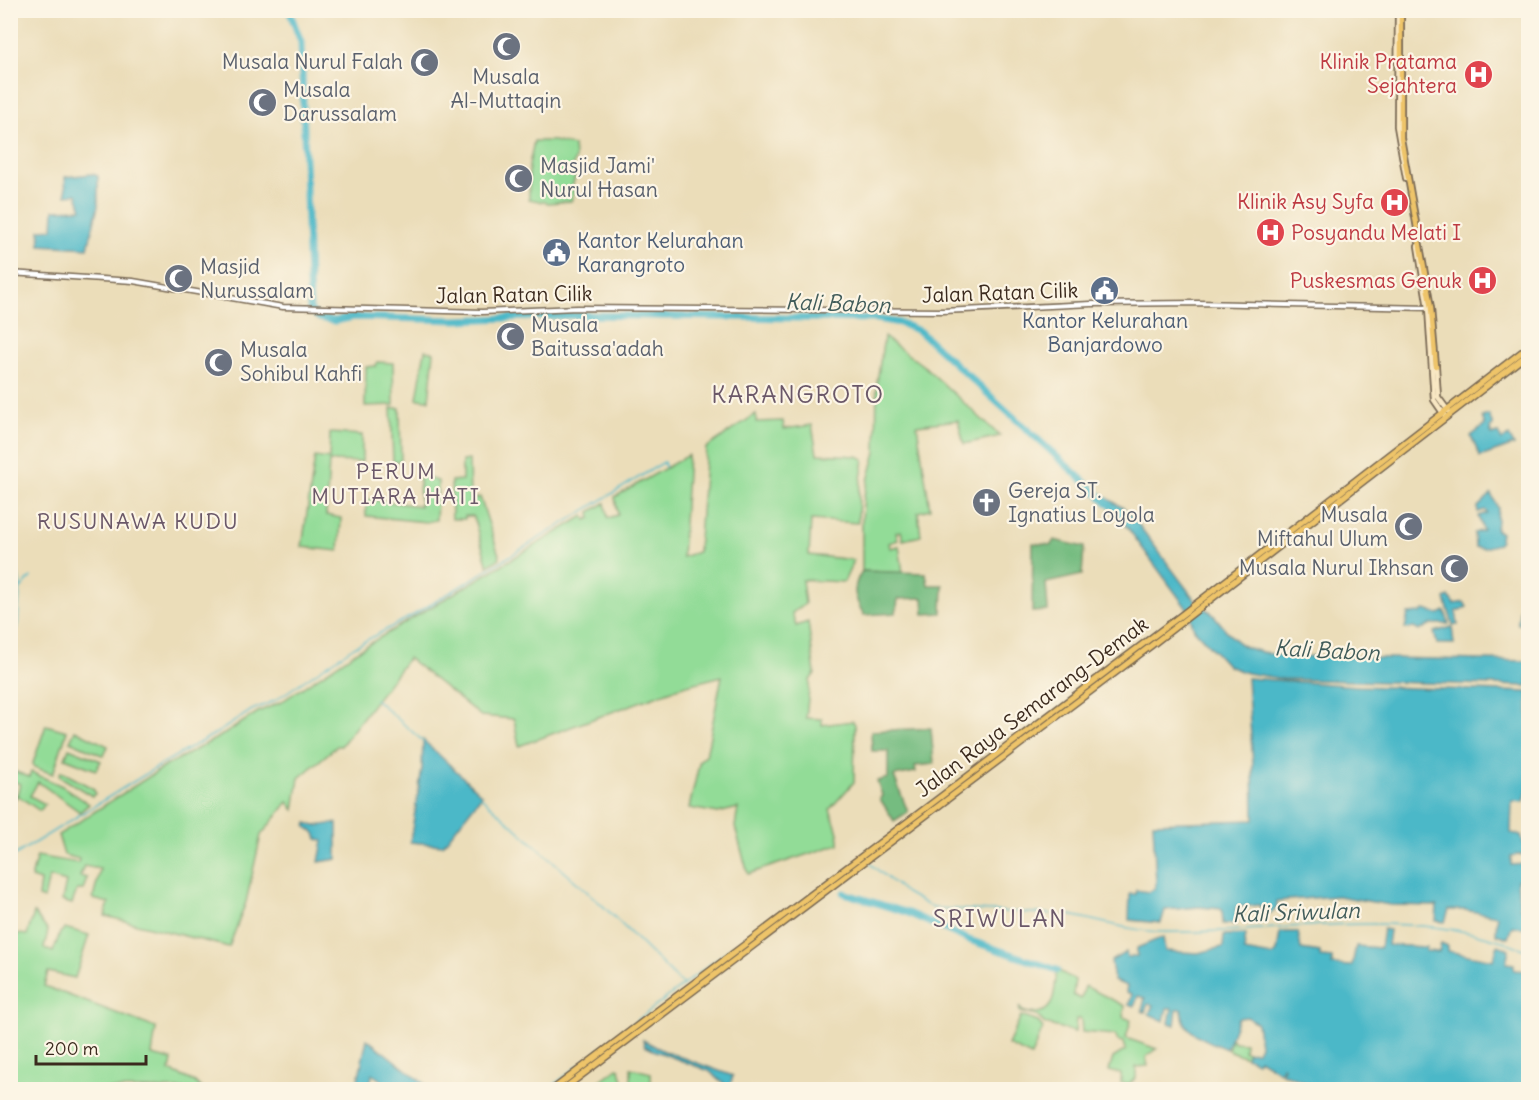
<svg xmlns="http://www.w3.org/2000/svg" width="1539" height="1100" viewBox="0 0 1539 1100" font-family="Delius,sans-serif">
  <rect width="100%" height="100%" fill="#fcf5e5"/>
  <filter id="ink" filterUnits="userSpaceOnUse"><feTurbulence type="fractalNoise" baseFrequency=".0167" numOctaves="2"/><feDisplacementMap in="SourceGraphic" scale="12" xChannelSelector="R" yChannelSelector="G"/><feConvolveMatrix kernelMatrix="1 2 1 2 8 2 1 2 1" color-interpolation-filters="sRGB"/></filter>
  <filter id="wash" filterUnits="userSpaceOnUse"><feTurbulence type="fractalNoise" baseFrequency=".008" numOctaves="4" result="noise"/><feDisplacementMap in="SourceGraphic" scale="24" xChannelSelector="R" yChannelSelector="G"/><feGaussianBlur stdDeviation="1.35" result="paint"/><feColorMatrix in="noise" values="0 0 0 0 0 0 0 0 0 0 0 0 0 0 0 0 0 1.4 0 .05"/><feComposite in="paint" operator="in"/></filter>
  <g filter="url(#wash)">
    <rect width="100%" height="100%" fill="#ebddb9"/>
    <g fill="#92dc97" stroke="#66835a" stroke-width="1.5">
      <polygon points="534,141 554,141 574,146 575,159 572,167 575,177 572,187 574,193 571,201 548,203 529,199 529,165"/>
      <polygon points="884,337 925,367 1000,436 964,444 958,420 917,425 930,509 918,512 921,536 903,540 901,531 896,532 898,540 889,543 890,548 899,546 903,573 862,571 862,519 864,495 876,452 877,382"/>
      <polygon points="425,350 434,352 429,400 417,399"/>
      <polygon points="377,362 393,363 394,405 365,406 366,367 376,366"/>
      <polygon points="391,408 400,408 401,461 393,462"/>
      <path d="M 756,414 L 756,422 L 783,421 L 784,429 L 812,425 L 817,454 L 857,456 L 864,459 L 859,492 L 858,523 L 811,520 L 809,555 L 854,560 L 844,582 L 802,580 L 805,604 L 792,613 L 796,626 L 808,622 L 815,674 L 810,680 L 806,718 L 822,719 L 822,725 L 853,721 L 855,725 L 854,782 L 830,809 C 833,821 840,831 839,844 L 748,874 L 735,827 L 738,808 L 718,813 L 689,808 L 700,760 L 706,756 L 722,676 L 683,686 L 519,746 L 514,719 L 481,716 L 408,658 L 341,746 L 337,746 L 299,778 L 294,810 L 288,802 L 261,835 L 246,902 L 229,947 L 105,916 L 109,903 L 93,899 L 100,869 L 84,866 L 80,876 L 87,878 L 83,890 L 77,890 L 72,904 L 62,901 L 66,882 L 49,877 L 44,899 L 38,897 L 40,881 L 31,878 L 37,856 L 78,863 L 79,859 L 64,855 L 58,835 L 164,767 L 226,733 L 258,712 L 281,702 L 359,650 L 584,516 L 586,520 L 591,518 L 590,512 L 605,503 L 608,518 L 618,515 L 615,497 L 688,455 L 682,557 L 698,552 L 706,448 Z"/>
      <polygon points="330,433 362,435 362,462 329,461 326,515 341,518 339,551 302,547 315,457 329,459"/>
      <polygon points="469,460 470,499 480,497 500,558 488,566 473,516 465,516 465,519 452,519 451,481 462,480 462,461"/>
      <polygon points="419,476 438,481 436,520 426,522 366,516 366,499 420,506"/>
      <polygon points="46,725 67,731 53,774 34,767 33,763"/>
      <polygon points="75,730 108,746 104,756 70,741"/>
      <polygon points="69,748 101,761 96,770 65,758"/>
      <polygon points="11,770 29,777 31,772 62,786 89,804 80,812 38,782 30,796 45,804 40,811 17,795 11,807 11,793 17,795 20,784 11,780"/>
      <polygon points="61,771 94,789 95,794 92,796 59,776"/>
      <polygon points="34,913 48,931 44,948 53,952 60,933 65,928 89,935 75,978 48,972 44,986 156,1028 152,1055 172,1060 170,1071 195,1082 202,1089 11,1089 11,933 27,935"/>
      <path d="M 1057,970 L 1075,980 L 1073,995 L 1081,999 L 1085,986 L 1125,1006 L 1123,1017 L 1131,1020 L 1126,1038 L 1157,1049 L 1146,1057 L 1148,1066 L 1136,1067 L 1136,1078 L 1129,1084 L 1121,1083 L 1121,1074 L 1109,1071 L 1113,1058 L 1126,1050 L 1124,1042 L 1118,1041 L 1115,1035 L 1082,1032 L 1081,1019 L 1076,1019 L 1075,1032 L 1045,1024 L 1037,1016 L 1020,1012 L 1019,1006 C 1022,1012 1024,1012 1030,1013 C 1057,1016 1054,990 1057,970 Z"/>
      <polygon points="1021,1016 1038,1022 1043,1028 1031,1056 1008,1045"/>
      <polygon points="1231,1038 1234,1042 1245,1043 1244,1051 1248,1052 1246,1057 1228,1050"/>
      <polygon points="617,1068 620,1069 625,1088 631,1086 631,1068 651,1073 651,1089 589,1089"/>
    </g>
    <g fill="#75bc80" stroke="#58734f" stroke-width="1.5">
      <polygon points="1054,540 1084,547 1082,575 1046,583 1048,611 1032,612 1033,543 1051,545"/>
      <path d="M 862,571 L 926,573 L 928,585 L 943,585 L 942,613 L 924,614 L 923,598 L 898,599 L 896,613 L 864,615 C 854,598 851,588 862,571 Z"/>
      <polygon points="931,728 934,764 915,766 916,772 894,776 908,812 894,821 880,799 882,795 877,781 888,778 888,751 872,751 871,731"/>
    </g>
    <g fill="#4cb8c8" stroke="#447173" stroke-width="1.5">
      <polygon points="92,174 98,176 98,206 88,248 40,245 40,230 53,229 54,210 82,209 77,194 66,195 65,177"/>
      <polygon points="1489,415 1493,426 1490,428 1492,435 1498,433 1502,440 1509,436 1514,445 1480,457 1471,436 1485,425 1482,417"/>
      <polygon points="1491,494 1498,508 1496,530 1501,533 1499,544 1483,548 1475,547 1474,533 1483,530 1478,516 1487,513 1485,510 1478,512 1477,508"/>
      <path d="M 1107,498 L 1125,509 L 1138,524 L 1198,604 C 1218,612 1224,635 1242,645 C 1256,653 1277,655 1293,656 L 1528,661 L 1528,686 L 1283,679 L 1247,673 L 1228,666 L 1194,629 L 1188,610 L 1127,527 L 1104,502 Z"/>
      <polygon points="1528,545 1528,623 1526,625 1518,624 1518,621"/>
      <polygon points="1449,597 1454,604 1464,602 1467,607 1456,612 1458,625 1453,625 1445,599"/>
      <polygon points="1424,610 1439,614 1445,611 1449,624 1431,624 1419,631 1414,628 1405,629 1408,614 1421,613"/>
      <polygon points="1452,627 1454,644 1437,644 1434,632"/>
      <polygon points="1247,678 1358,686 1528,692 1528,787 1524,802 1512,801 1511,833 1521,835 1526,854 1511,856 1511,865 1526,864 1527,876 1517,880 1520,908 1526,908 1525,928 1512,926 1508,938 1496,934 1497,916 1465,910 1449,910 1445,922 1436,921 1437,906 1390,905 1338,896 1277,901 1277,908 1271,913 1261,914 1260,905 1236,907 1236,924 1223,924 1222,909 1199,907 1165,910 1161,923 1129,920 1130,894 1136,894 1136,890 1149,892 1154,889 1156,883 1153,823 1254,820 1253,765"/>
      <polygon points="423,740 482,795 443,845 410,842 422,769"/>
      <polygon points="307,823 315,826 337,823 337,859 319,862 323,841 317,839 315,833 306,827"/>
      <path d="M 1383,929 L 1389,930 L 1387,945 L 1426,947 L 1425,951 L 1439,952 L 1441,943 L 1448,946 L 1447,951 L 1493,960 L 1498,945 L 1509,949 L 1506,963 L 1514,964 L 1514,970 L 1528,971 L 1528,1089 L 1322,1089 L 1282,1073 L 1284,1067 L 1282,1066 L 1280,1072 L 1259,1059 L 1257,1062 L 1246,1057 L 1248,1052 L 1257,1051 L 1260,1045 L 1257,1023 L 1247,1017 L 1238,1018 L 1226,1049 C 1203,1038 1182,1034 1182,1009 L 1177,1009 L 1175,1025 L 1169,1023 L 1172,1008 L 1167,1008 L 1164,1021 L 1149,1014 L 1153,1005 L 1148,1004 L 1145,1012 L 1142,1011 L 1145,998 L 1138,996 L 1134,1006 L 1129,1004 L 1132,994 L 1126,992 L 1127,986 L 1114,981 L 1111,961 L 1126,952 L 1127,957 L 1137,956 L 1137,948 L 1163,937 L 1165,951 L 1198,953 L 1223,947 L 1224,935 L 1246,934 L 1244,951 L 1272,956 L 1277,952 L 1280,932 L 1298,932 L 1301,949 L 1320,952 L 1320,957 L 1332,958 L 1332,965 L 1352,966 L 1356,946 L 1380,948 Z"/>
      <polygon points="367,1039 431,1089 394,1089 372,1074 370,1089 356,1089"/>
      <polygon points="643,1040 664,1051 733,1076 729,1088 709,1071 653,1050 645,1046"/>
    </g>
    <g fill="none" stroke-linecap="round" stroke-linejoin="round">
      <g stroke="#4cb8c8" stroke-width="1.5">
        <polyline points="10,320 11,308"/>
        <polyline points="10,564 17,569 21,589"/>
        <polyline points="10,651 18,623 20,590 31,577"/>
        <polyline points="375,699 424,742"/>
        <polyline points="481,797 602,905 683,985"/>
        <polyline points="10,858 167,761 220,731 252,710 274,701 354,647 415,614 664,462 665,467"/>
        <polyline points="869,863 906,893 933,908 1051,914"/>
        <path d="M 1064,914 C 1098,920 1132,932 1167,932 C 1281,934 1422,903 1528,951"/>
        <polyline points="547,1090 735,945"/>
      </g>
      <g stroke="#4cb8c8" stroke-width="7">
        <polyline points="289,10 301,42 310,310 319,318 335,321 354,317 456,320 580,315 876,319 900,323 919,331 1111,506"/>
        <polyline points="844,893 908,913 969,940 1057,970"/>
      </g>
    </g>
  </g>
  <g filter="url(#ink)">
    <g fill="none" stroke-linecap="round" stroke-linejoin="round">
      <defs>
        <polyline id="tertiary" points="10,273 133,281 283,307 409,310 482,312 577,308 943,311 1091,304 1197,303 1430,308"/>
        <g id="secondary">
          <polyline points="1398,10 1397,126 1406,178"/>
          <polyline points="1418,246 1428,308 1434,400 1445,416"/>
          <polyline points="1436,366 1438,397 1449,412"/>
        </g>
        <polyline id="primary" points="1401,10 1401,138 1431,308 1436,366"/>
        <g id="trunk">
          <polyline points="552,1090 1184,613 1528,347"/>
          <polyline points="562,1090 1152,645 1528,354"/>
        </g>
      </defs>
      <use href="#tertiary" stroke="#796954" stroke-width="7"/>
      <use href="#secondary" stroke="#796954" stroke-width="8"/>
      <use href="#primary" stroke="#796954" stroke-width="8"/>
      <use href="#trunk" stroke="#796954" stroke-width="8"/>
      <use href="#tertiary" stroke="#fff" stroke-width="4"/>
      <use href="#secondary" stroke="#f8e7c3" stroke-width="4.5"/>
      <use href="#primary" stroke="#eec469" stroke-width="4.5"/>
      <use href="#trunk" stroke="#eec469" stroke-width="5"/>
    </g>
  </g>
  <defs>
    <symbol id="mosque-disc" viewBox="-11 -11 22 22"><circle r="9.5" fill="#6b7280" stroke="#fcf5e5"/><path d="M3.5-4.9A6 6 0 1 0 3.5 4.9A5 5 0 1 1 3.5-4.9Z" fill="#fff"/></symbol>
    <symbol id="hospital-disc" viewBox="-11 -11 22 22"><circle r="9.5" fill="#e0444e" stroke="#fcf5e5"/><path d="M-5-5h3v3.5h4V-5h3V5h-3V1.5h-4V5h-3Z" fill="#fff"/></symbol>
    <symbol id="civic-disc" viewBox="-11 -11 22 22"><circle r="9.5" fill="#5c6f8a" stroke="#fcf5e5"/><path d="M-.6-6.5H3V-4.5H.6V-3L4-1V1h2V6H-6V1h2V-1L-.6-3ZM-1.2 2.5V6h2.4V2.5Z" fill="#fff"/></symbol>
    <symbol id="church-disc" viewBox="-11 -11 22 22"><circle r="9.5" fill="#6b7280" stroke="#fcf5e5"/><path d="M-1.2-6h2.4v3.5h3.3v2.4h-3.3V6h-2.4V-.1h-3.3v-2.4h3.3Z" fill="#fff"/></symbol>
  </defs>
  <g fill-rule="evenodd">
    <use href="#mosque-disc" x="490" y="30" width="33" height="33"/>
    <use href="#mosque-disc" x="408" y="46" width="33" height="33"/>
    <use href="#hospital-disc" x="1462" y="58" width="33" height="33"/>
    <use href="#mosque-disc" x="246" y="86" width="33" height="33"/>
    <use href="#mosque-disc" x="502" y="162" width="33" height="33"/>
    <use href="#hospital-disc" x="1378" y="186" width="33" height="33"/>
    <use href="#hospital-disc" x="1254" y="216" width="33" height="33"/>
    <use href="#civic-disc" x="540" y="236" width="33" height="33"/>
    <use href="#mosque-disc" x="162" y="262" width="33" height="33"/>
    <use href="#hospital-disc" x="1466" y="264" width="33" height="33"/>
    <use href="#civic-disc" x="1088" y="274" width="33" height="33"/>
    <use href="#mosque-disc" x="494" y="320" width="33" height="33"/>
    <use href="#mosque-disc" x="202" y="346" width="33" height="33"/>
    <use href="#church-disc" x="970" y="486" width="33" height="33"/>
    <use href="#mosque-disc" x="1392" y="510" width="33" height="33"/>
    <use href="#mosque-disc" x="1438" y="552" width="33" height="33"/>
  </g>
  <g text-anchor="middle" stroke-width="4.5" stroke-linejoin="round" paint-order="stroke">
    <g font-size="21" fill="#5b616d" stroke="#fcf5e5" text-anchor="start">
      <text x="403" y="69" text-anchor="end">Musala Nurul Falah</text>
      <text x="506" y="84" text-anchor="middle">Musala<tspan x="506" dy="24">Al-Muttaqin</tspan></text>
      <text x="283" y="97">Musala<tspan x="283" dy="24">Darussalam</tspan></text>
      <text x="540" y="173">Masjid Jami'<tspan x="540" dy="24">Nurul Hasan</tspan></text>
      <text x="200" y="274">Masjid<tspan x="200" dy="24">Nurussalam</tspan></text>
      <text x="531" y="332">Musala<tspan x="531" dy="24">Baitussa'adah</tspan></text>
      <text x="240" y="357">Musala<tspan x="240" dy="24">Sohibul Kahfi</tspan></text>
      <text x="1008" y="498">Gereja ST.<tspan x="1008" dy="24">Ignatius Loyola</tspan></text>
      <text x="1388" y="522" text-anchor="end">Musala<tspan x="1388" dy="24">Miftahul Ulum</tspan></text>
      <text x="1434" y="575" text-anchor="end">Musala Nurul Ikhsan</text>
    </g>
    <g font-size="21" fill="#be3a42" stroke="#fcf5e5" text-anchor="end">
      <text x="1457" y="69">Klinik Pratama<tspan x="1457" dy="24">Sejahtera</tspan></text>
      <text x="1374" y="209">Klinik Asy Syfa</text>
      <text x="1291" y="240" text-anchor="start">Posyandu Melati I</text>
      <text x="1462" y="288">Puskesmas Genuk</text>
    </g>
    <g font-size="21" fill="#4e5e75" stroke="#fcf5e5" text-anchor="start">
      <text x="577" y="248">Kantor Kelurahan<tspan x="577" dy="24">Karangroto</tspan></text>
      <text x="1105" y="328" text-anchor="middle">Kantor Kelurahan<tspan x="1105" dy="24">Banjardowo</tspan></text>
    </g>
    <g font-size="21" fill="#3b2a1e" stroke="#fcf5e5">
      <text transform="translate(1000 293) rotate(-2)" y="7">Jalan Ratan Cilik</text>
      <text transform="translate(514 295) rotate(-1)" y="7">Jalan Ratan Cilik</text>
      <text transform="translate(1032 707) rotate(-37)" y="7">Jalan Raya Semarang-Demak</text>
    </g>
    <g font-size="22" font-style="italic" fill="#415c5a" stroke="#fcf5e5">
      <text transform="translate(838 303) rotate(2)" y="8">Kali Babon</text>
      <text transform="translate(1327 650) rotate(3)" y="8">Kali Babon</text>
      <text transform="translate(1296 912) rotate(-2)" y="8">Kali Sriwulan</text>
    </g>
    <g font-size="22" letter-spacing="1.5" fill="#6b5869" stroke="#fcf5e5">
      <text x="396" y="479">PERUM<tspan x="396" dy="25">MUTIARA HATI</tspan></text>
      <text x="138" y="529">RUSUNAWA KUDU</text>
    </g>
    <g font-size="24" letter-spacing="1.5" fill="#6b5869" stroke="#fcf5e5">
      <text x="798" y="403">KARANGROTO</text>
      <text x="1000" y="927">SRIWULAN</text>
    </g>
  </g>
  <rect width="1539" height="1100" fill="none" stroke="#fcf5e5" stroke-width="36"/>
  <path d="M36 1055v9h110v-9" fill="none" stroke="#3b2a1e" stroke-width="3"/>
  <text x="45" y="1055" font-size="18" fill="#3b2a1e" stroke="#fcf5e5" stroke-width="4.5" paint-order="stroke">200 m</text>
</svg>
